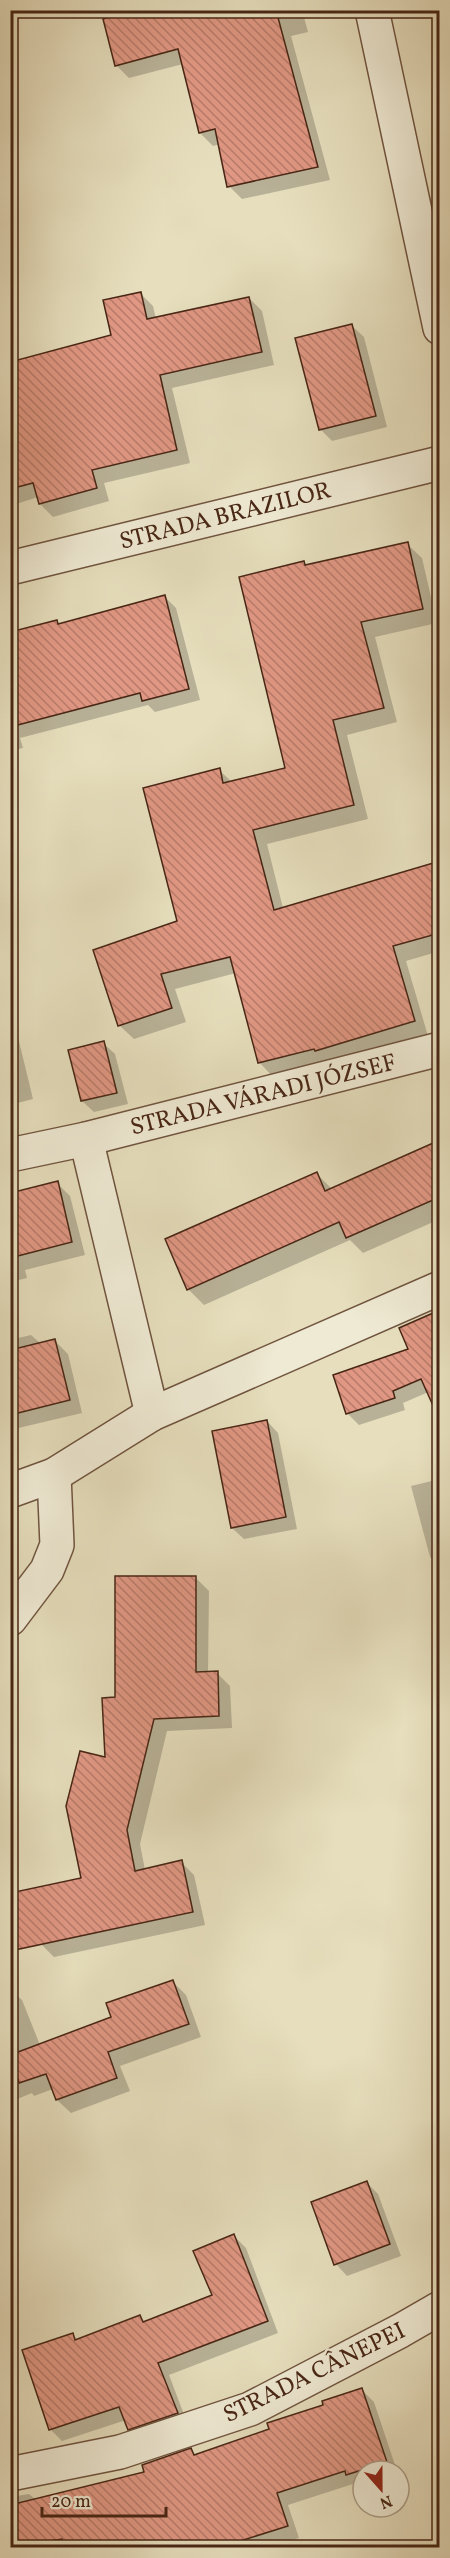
<svg xmlns="http://www.w3.org/2000/svg" width="450" height="2558" viewBox="0 0 450 2558" font-family="Vollkorn,serif">
  <defs>
    <pattern id="building-back-hatch" width="6" height="6" patternUnits="userSpaceOnUse" patternTransform="scale(1.5)"><rect width="6" height="6" fill="#e09783"/><path d="M-1 5l2 2M0 0l6 6M5-1l2 2" fill="none" stroke="#b87b6a"/></pattern>
  </defs>
  <rect width="100%" height="100%" fill="#e6debd"/>
  <filter id="stains"><feTurbulence type="fractalNoise" baseFrequency=".00333" numOctaves="4"/><feColorMatrix values="0 0 0 0 .2 0 0 0 0 .09 0 0 0 0 .02 0 0 0 .5 -.17"/></filter>
  <radialGradient id="worn" r=".72"><stop offset=".6" stop-color="#630" stop-opacity="0"/><stop offset="1" stop-color="#630" stop-opacity=".3"/></radialGradient>
  <g fill="#0003">
    <polygon points="142,10 302,10 308,32 291,36 330,180 242,199 229,186 220,144 213,146 200,133 183,64 129,78 116,65"/>
    <polygon points="140,293 153,306 156,319 249,298 262,311 274,365 172,388 190,463 104,483 109,501 53,517 40,504 38,497 10,506 10,420 113,336"/>
    <polygon points="352,326 364,337 387,427 332,441 320,429"/>
    <polygon points="407,544 422,558 437,623 375,637 397,722 347,735 368,819 267,844 283,908 440,862 440,951 406,961 428,1036 273,1077 259,1062 236,973 175,989 186,1022 134,1039 119,1025 179,922 219,770 232,782 286,769 304,563 307,566"/>
    <polygon points="164,596 176,608 200,700 155,712 148,705 20,738 23,748 10,751 10,633 56,621 60,625"/>
    <polygon points="10,1024 16,1029 33,1099 10,1105"/>
    <polygon points="103,1043 115,1054 128,1104 94,1112 82,1101"/>
    <polygon points="440,1142 440,1219 363,1253 350,1240 204,1305 188,1289 316,1173 332,1189"/>
    <polygon points="57,1183 70,1196 85,1255 25,1270 27,1278 10,1282 10,1194"/>
    <polygon points="31,1335 41,1344 55,1341 68,1354 82,1413 10,1430 10,1340"/>
    <polygon points="410,1350 440,1387 403,1403 405,1410 359,1425 347,1413"/>
    <polygon points="267,1421 278,1433 297,1529 244,1539 232,1528"/>
    <polygon points="440,1479 440,1567 430,1557 411,1486"/>
    <polygon points="196,1578 209,1591 208,1673 217,1673 230,1686 232,1728 167,1731 140,1844 145,1870 181,1862 194,1875 205,1925 54,1957 41,1944 83,1879 116,1699"/>
    <polygon points="173,1982 186,1995 201,2037 120,2066 130,2091 71,2113 57,2100 53,2089 34,2096 32,2093 10,2102 10,1989 22,2000 40,2045 112,2018"/>
    <polygon points="367,2183 378,2194 401,2256 347,2276 336,2264"/>
    <polygon points="234,2236 246,2248 278,2333 169,2375 188,2425 141,2440 129,2429 126,2420 62,2441 50,2429 73,2335 78,2340 140,2317 145,2322 214,2296"/>
    <polygon points="362,2390 374,2402 397,2471 363,2471 363,2486 360,2487 356,2483 288,2505 299,2538 292,2540 295,2548 10,2548 10,2497 29,2494 36,2500 146,2473 191,2450 196,2455 271,2430"/>
  </g>
  <g fill="url(#building-back-hatch)" stroke="#482615" stroke-width="1.5">
    <polygon points="136,10 276,10 318,167 227,187 215,129 199,133 178,49 115,66 103,19"/>
    <polygon points="141,292 147,319 249,297 262,352 160,375 177,450 92,470 97,488 39,504 33,483 10,489 10,362 111,335 103,300"/>
    <polygon points="352,324 376,416 319,430 295,338"/>
    <polygon points="408,542 423,609 361,622 384,708 333,720 354,805 253,830 274,910 440,861 440,933 393,946 415,1021 315,1051 314,1049 258,1063 230,957 161,974 172,1008 118,1026 93,950 177,921 143,788 220,768 223,783 285,768 239,577 304,561 305,565"/>
    <polygon points="165,595 189,689 142,701 140,693 10,727 10,632 57,620 58,624"/>
    <polygon points="104,1041 117,1093 81,1101 68,1050"/>
    <polygon points="440,1140 440,1197 346,1238 339,1222 187,1290 165,1239 317,1172 325,1191"/>
    <polygon points="58,1181 72,1242 10,1258 10,1193"/>
    <polygon points="440,1310 440,1421 421,1379 393,1391 395,1398 346,1414 333,1375 408,1349 399,1328"/>
    <polygon points="55,1339 70,1400 10,1415 10,1350"/>
    <polygon points="267,1420 286,1517 231,1528 212,1431"/>
    <polygon points="115,1576 196,1576 196,1672 218,1671 219,1716 154,1719 127,1830 135,1871 182,1860 193,1912 10,1951 10,1893 81,1878 66,1806 80,1751 105,1757 102,1698 115,1697"/>
    <polygon points="173,1980 189,2024 108,2052 117,2078 56,2100 46,2074 19,2083 10,2055 111,2017 106,2003"/>
    <polygon points="367,2181 390,2244 334,2265 311,2202"/>
    <polygon points="234,2234 268,2321 158,2363 178,2413 128,2430 119,2407 49,2430 22,2350 73,2333 75,2340 140,2315 143,2322 212,2295 193,2251"/>
    <polygon points="362,2388 387,2462 346,2475 345,2471 277,2493 288,2526 221,2547 64,2547 62,2539 10,2547 10,2505 144,2472 142,2465 191,2448 194,2455 269,2429 267,2423 323,2405 322,2401"/>
  </g>
  <g fill="none" stroke-linecap="round" stroke-linejoin="round">
    <defs>
      <g id="minor">
        <polyline points="372,10 440,328"/>
        <polyline points="10,568 440,463"/>
        <polyline points="86,1139 152,1414"/>
        <polyline points="10,1155 86,1139 440,1049"/>
        <polyline points="10,1491 54,1475 152,1414 440,1288"/>
        <polyline points="10,1619 47,1570 57,1545 54,1475"/>
        <polyline points="10,2474 120,2452 250,2409 400,2331 440,2308"/>
      </g>
    </defs>
    <use href="#minor" stroke="#70543f" stroke-width="36"/>
    <use href="#minor" stroke="#efead4" stroke-width="33"/>
  </g>
  <g text-anchor="middle" stroke-width="4.5" stroke-linejoin="round" paint-order="stroke">
    <g font-size="24" fill="#482615" stroke="#efead4">
      <text transform="translate(225 515) rotate(-14)" y="8">STRADA BRAZILOR</text>
      <text transform="translate(263 1094) rotate(-14)" y="8">STRADA VÁRADI JÓZSEF</text>
      <text transform="translate(314 2372) rotate(-26)" y="8">STRADA CÂNEPEI</text>
    </g>
  </g>
  <rect width="450" height="2558" fill="none" stroke="#e6debd" stroke-width="36"/>
  <rect x="12" y="12" width="426" height="2534" fill="none" stroke="#482615" stroke-width="3"/>
  <rect x="18" y="18" width="414" height="2522" fill="none" stroke="#482615" stroke-width="1.5"/>
  <g transform="translate(381 2489) rotate(159)"><circle r="28" fill="#efead4" stroke="#ac9c88" stroke-width="1.5"/>
  <path d="M0-4.5L10 22L0 15L-10 22Z" fill="#8f2418"/>
  <text y="-9" font-size="16" font-weight="bold" text-anchor="middle" fill="#482615">N</text>
  </g>
  <path d="M42 2507v9h124v-9" fill="none" stroke="#482615" stroke-width="3"/>
  <text x="51" y="2507" font-size="18" fill="#482615" stroke="#efead4" stroke-width="4.5" paint-order="stroke">20 m</text>
  <rect width="100%" height="100%" filter="url(#stains)"/>
  <rect width="100%" height="100%" fill="url(#worn)"/>
</svg>
